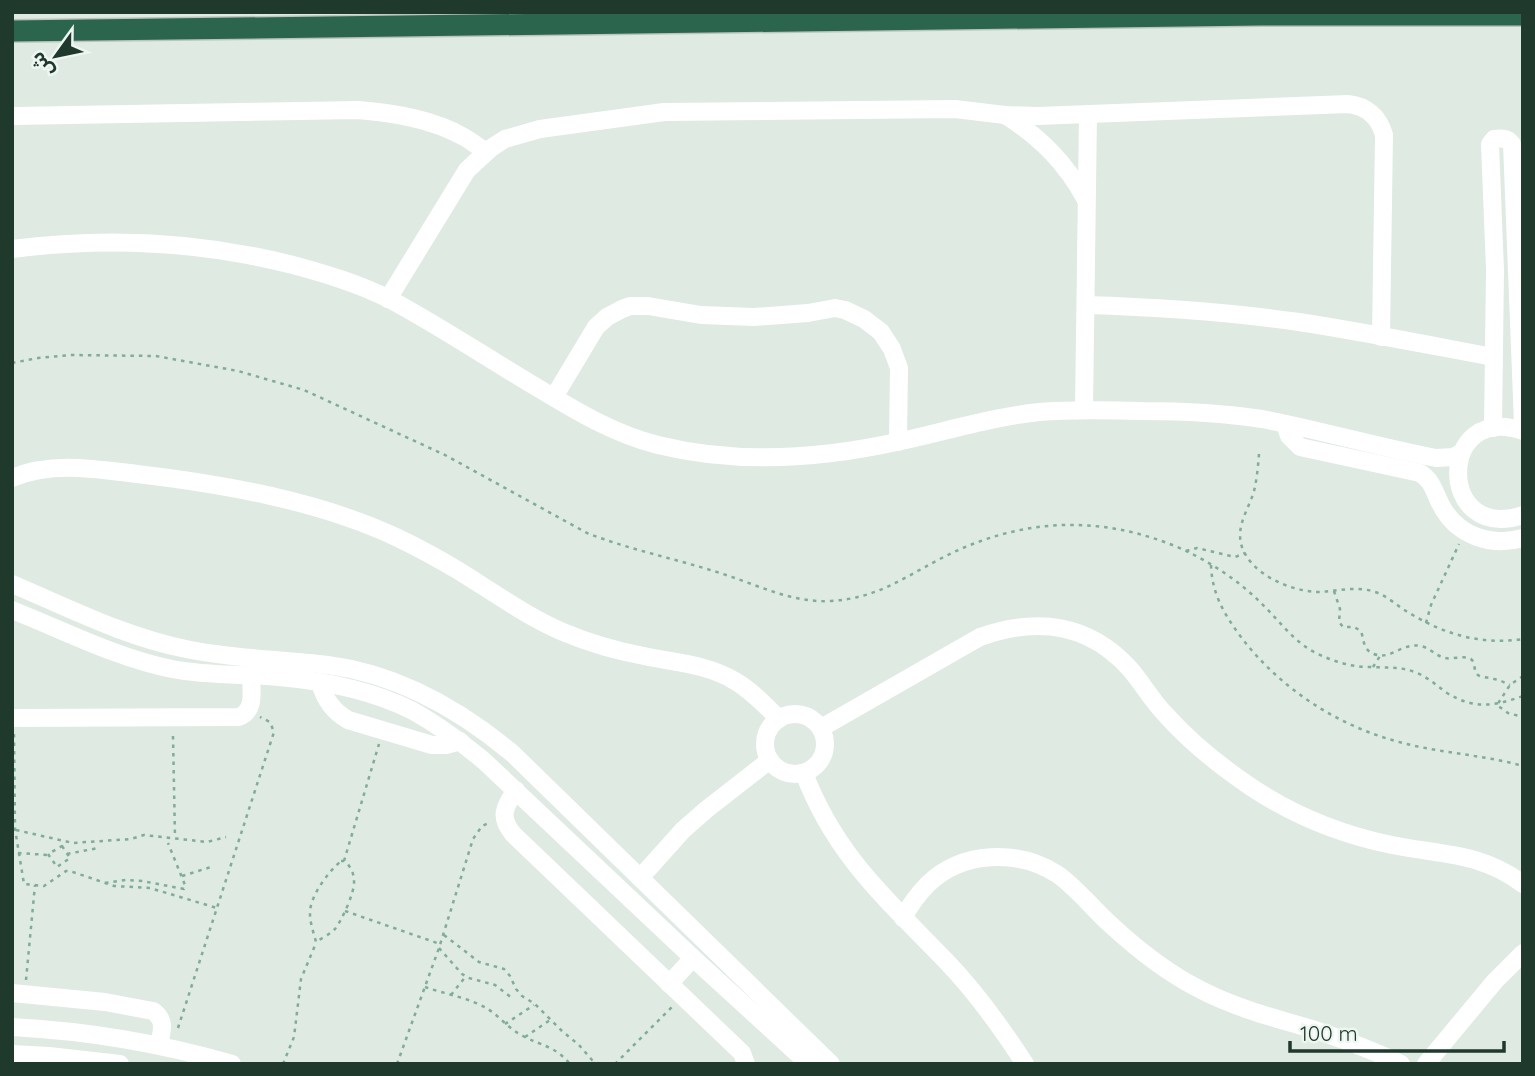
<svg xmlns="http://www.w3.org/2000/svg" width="1535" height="1076" viewBox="0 0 1535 1076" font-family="Quicksand,'Noto Sans Arabic',sans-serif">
  <rect width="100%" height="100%" fill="#deeae2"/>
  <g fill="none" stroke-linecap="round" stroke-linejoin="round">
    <defs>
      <polyline id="highway" points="12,31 1261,15 1523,15"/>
    </defs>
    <use href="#highway" stroke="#bcc4c0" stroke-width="24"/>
    <g stroke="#7fad95" stroke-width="2.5" stroke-dasharray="3.5 5" stroke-linecap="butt">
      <path d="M 12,363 L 38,358 L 71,355 L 156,356 L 238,371 L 304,390 L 445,455 L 587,533 C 633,551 682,560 729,576 C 762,587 794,603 831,601 C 876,598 900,580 938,560 C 1017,518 1099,513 1182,549 C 1210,562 1238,580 1260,602 C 1278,619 1292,640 1314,652 C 1332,661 1350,667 1370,667 C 1386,668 1401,666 1417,673 C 1429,678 1437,686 1447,693 C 1475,710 1494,706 1523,696"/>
      <path d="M 1259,454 C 1258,466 1257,479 1254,491 C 1249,509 1235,526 1242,547 C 1252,575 1289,590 1316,592 C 1336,592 1355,585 1375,592 C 1388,596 1398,607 1411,614 C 1446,635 1482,645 1523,639"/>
      <polyline points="1186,551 1197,548 1235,557 1245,553"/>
      <path d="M 1211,565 C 1212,594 1224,614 1241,637 C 1278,686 1333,723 1392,740 C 1435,753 1480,754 1523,766"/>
      <path d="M 1334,591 L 1340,609 L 1339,622 L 1343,627 L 1354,627 L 1361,631 C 1364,640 1363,650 1374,654 C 1390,661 1402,642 1421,646 C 1430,648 1436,656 1445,658 C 1453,660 1465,654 1472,660 C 1476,665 1473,671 1478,675 C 1482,678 1490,677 1494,679 C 1500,680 1505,683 1510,685"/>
      <polyline points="1426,623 1431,605 1459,544"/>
      <polyline points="1373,667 1380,656"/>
      <polyline points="1523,676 1510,685 1497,705 1508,713 1523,717"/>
      <polyline points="14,734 15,829 24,884 44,886 66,871 70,871 114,886 150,888 217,908"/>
      <polyline points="173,736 175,838"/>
      <polyline points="16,830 73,843 131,839 144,835 207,842 226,837"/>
      <polygon points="62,846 70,858 57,867 48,854"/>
      <polyline points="18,853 48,855"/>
      <polyline points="67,854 98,848"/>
      <path d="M 341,861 L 344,861 C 350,865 354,873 354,881 C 355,892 342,920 335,929 C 330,934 322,938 316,942 C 314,934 310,923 310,914 C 309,897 329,871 341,861 Z"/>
      <polyline points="344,861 379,744"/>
      <polyline points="182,876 211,867"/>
      <polyline points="105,883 126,880 142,881 184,889 185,885 168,843"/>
      <polyline points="345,911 440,944"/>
      <polyline points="444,935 479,962 504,969 510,976 516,989 522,996 535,1004 562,1031 579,1045 592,1060 599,1064"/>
      <polyline points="439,948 462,974 469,978 495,985 512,998"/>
      <polyline points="26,980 35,885"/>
      <path d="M 425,987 C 445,994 470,998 488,1009 C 500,1017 509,1029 523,1036 C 542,1046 555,1046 570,1064"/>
      <polyline points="451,995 466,976"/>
      <polyline points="505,1024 534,1005"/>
      <polyline points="178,1028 274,732 270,722 260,717"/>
      <polyline points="525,1037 550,1020"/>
      <polyline points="283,1064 294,1037 301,979 316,943"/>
      <polyline points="397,1064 439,948 473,839 482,826 491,822"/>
      <polyline points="615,1064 672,1007"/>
    </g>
    <g stroke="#fff" stroke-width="18">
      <path d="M 1005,115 C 1040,137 1066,163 1086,200"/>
      <path d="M 12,116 L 358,110 C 394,113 432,119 464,137 C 471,141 479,147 486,152"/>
      <path d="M 12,249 C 105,237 202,242 293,265 C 326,274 360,284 391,300 C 441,327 489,359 538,388 C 576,411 614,434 658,445 C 739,465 821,459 901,441 C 947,431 992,417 1039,412 C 1074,409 1109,410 1143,411 C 1183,411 1222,413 1262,419 C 1320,430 1378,447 1436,458 L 1453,457 L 1461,453"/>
      <path d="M 388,299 L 467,170 L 491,148 L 505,139 L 540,129 L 664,112 L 955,109 L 1005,115 L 1037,116 L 1348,104 C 1367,106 1379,117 1384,135 L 1381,337"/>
      <path d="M 1086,305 C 1157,307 1228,312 1299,322 C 1364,332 1429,345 1493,357"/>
      <polyline points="554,397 596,327 607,317 622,309 630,306 648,306 701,315 754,317 808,313 835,308 845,310 864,319 881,332 892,349 899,368 898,442"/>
      <polyline points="1084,409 1088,114"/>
      <path d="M 1285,424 L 1289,436 L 1300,447 L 1420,473 C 1433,481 1434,492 1441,505 C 1457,536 1491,547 1523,538"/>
      <path d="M 1493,428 L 1495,270 L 1490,144 L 1494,139 C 1502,138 1507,138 1512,144 L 1523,424"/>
      <path d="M 1523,431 C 1437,401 1436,544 1523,515"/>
      <path d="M 12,478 C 51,461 96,469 137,474 C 223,484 320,501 398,538 C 419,548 439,559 459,571 C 493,592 526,616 563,632 C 589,643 617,651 644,656 C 676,663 707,664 735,681 C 752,691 766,706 779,719"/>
      <path d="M 12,584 C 69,608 125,637 186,649 C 232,659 281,659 328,665 C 397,674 459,709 512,753 L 831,1064"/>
      <path d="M 12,610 C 65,631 117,658 172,669 C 208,676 243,674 279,677 C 324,681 372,690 413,711 C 438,725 461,742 483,760 L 693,958 L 809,1064"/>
      <path d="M 320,683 C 325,700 333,711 348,720 L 432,745 L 446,745 L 460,741"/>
      <circle cx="795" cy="744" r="30"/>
      <path d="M 12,718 L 239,717 C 256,710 251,691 251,675"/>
      <path d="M 821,728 L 980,637 C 1036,617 1089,623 1130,669 C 1143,684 1152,701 1166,715 C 1191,743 1220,766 1251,787 C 1293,815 1343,835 1392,845 C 1441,855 1481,852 1523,884"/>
      <path d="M 804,773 C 835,855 887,900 946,961 C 976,992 1001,1027 1025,1064"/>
      <path d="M 516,790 C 504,807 499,817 513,834 L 742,1053 L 746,1064"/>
      <polyline points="640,878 683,830 707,809 770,760"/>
      <path d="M 903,918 C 910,905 918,894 928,884 C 962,851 1018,849 1057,874 C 1075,886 1094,910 1111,925 C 1138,950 1169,974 1201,990 C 1236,1008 1274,1018 1312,1029 C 1342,1039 1373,1050 1401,1064"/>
      <polyline points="669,984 693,958"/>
      <path d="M 12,993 L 105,1002 L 153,1011 C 166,1020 162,1031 159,1045"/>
      <path d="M 12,1027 C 87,1031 160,1043 232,1064"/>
      <polyline points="12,1054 49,1056 120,1064"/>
      <polyline points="1426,1064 1495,981 1523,953"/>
    </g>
    <use href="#highway" stroke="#2c654e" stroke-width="21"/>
  </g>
  <rect width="1535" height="1076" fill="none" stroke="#20392d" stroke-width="28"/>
  <g transform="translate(56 56) rotate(237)" stroke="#eef6f1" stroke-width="5" paint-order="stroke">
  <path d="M0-5L12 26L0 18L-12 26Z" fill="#20392d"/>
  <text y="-10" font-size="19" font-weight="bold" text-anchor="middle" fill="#20392d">ش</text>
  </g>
  <path d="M1290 1041v10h214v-10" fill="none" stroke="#20392d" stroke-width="3.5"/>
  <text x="1300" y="1041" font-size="21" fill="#20392d" stroke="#eef6f1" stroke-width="5" paint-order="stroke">100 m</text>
</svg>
